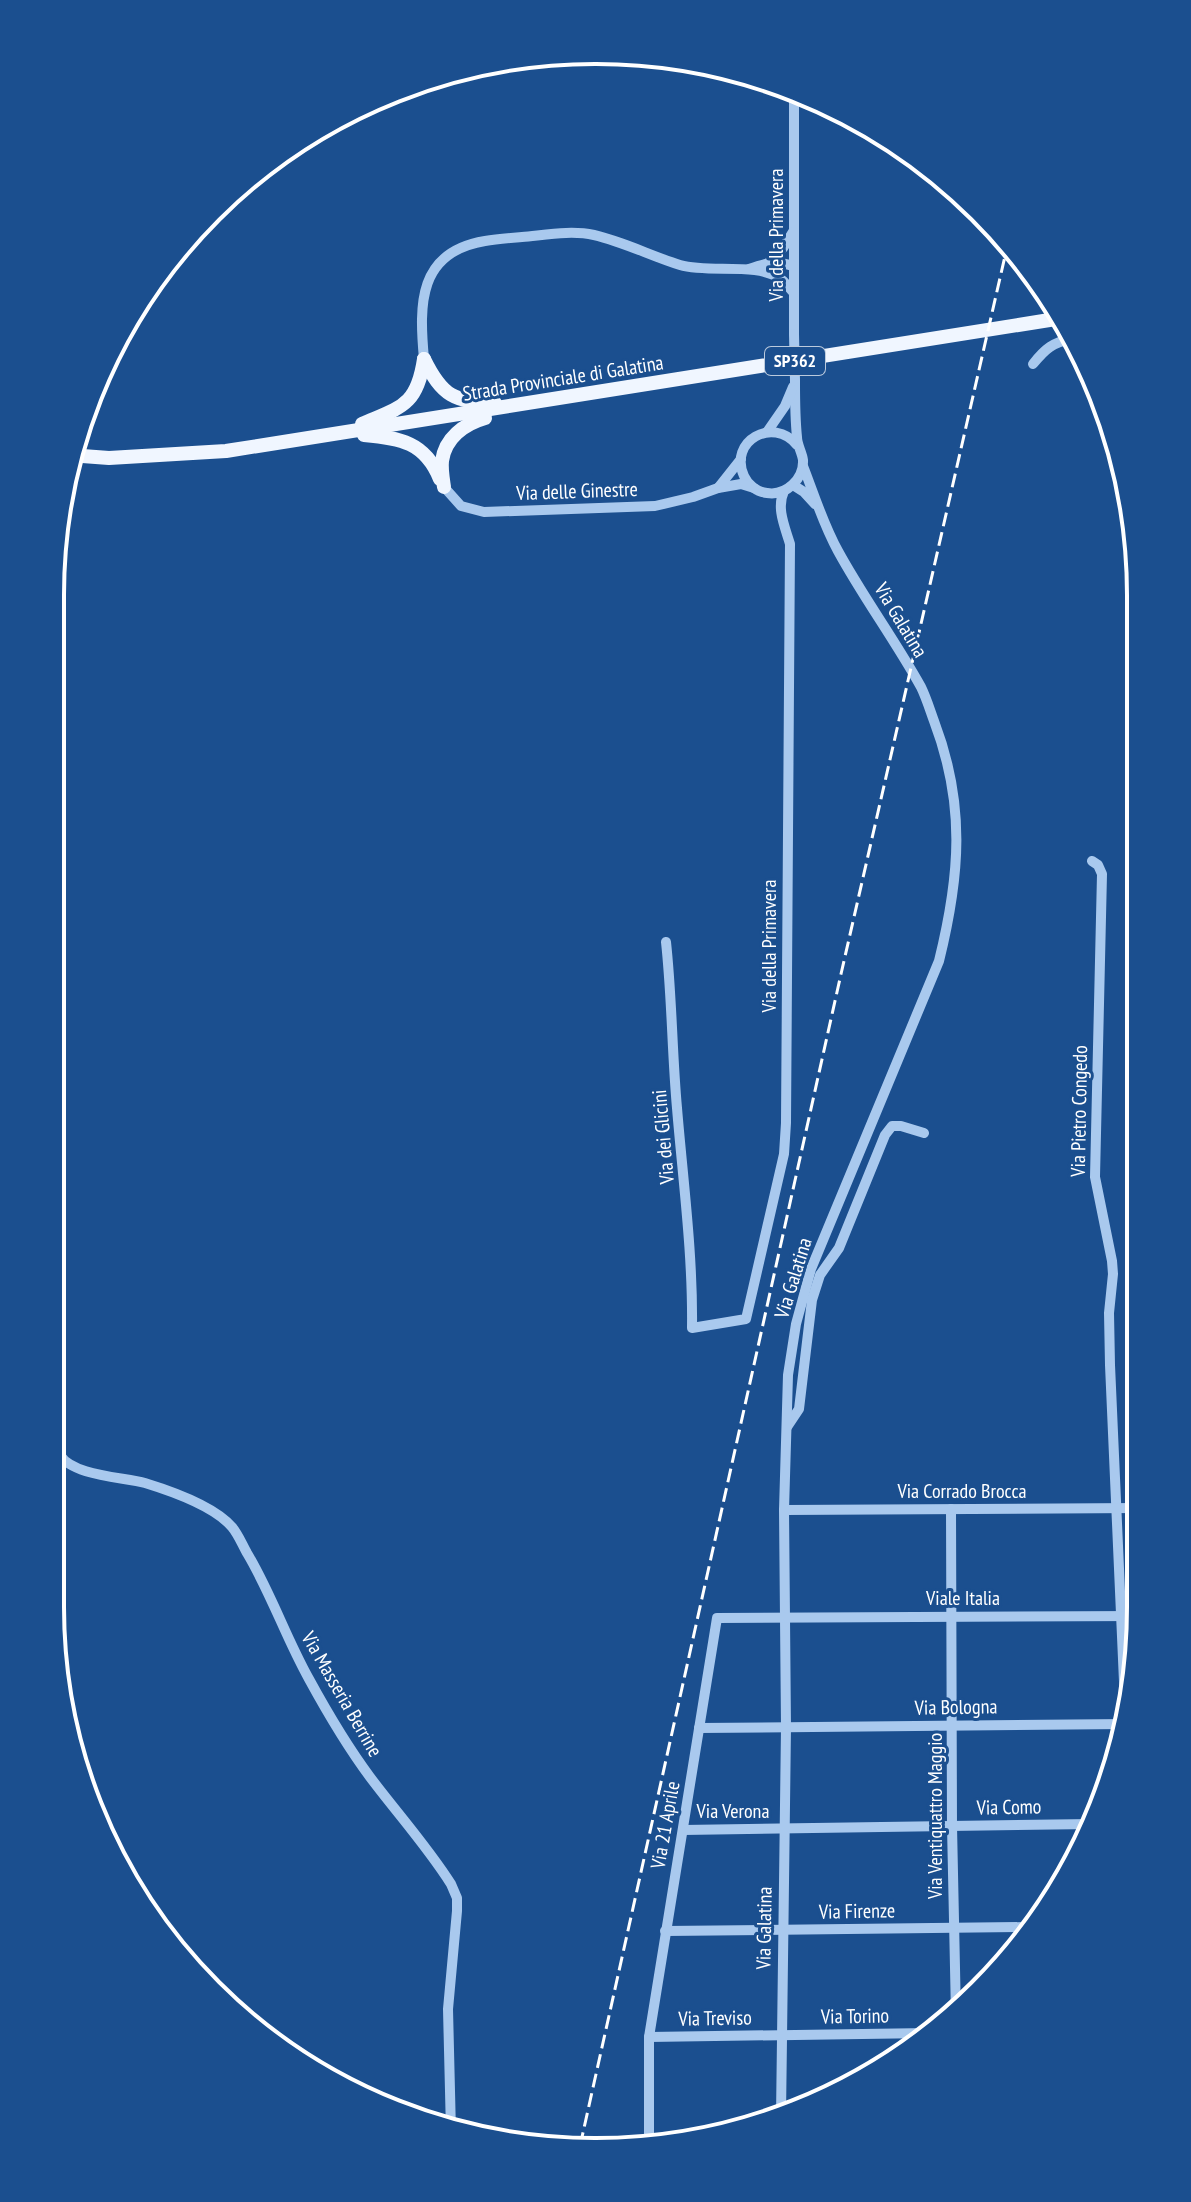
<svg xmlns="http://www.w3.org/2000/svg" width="1191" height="2202" viewBox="0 0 1191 2202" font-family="'PT Sans Narrow',sans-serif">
  <rect width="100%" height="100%" fill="#1b4f8f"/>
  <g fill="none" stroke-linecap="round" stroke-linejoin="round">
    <g stroke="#a9c9ee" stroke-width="10">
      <polyline points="794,89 794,334"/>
      <polyline points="770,261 783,248 793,232"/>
      <path d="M 749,269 C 766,263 776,260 793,266"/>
      <path d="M 424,359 C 419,304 418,252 485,241 C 497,239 510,238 522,237 C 545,235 571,230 594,235 C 624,242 651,256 680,265 C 711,274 756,261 782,280 C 786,283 790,289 794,293"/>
      <path d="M 1033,364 C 1045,349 1053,342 1072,339"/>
      <path d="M 795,381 C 795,400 795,418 797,437 C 797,445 802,452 803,460 C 804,479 786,496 767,493 C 757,492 748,485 744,476 C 728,441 773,416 797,445"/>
      <polyline points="767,432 785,406 793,387"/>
      <polyline points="793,485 804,492 815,504"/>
      <polyline points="444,487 461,506 484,512 655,506 693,497 718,488 741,484 754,488"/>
      <polyline points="718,488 741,459"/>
      <polyline points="1092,861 1098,865 1102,874 1095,1177 1112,1261 1113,1274 1109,1313 1110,1365 1126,1727"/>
      <path d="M 666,942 C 672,997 672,1053 677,1108 C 683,1181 693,1254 692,1328 L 746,1319 L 784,1154 L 786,1123 L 790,544 C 785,527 776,508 784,491"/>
      <path d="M 50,1377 C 56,1400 48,1435 60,1455 C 73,1476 124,1477 145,1483 C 171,1491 214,1506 232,1527 C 238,1534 242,1544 247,1553 C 271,1593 286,1638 309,1679 C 327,1712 347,1746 370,1777 C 397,1813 427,1846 451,1884 L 457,1898 L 457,1911 L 448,2009 L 451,2132"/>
      <polyline points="787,1427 799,1409 812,1300 820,1275 839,1248 885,1135 892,1126 901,1126 924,1133"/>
      <polyline points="951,1509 952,1826 956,2015"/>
      <polyline points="784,1510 1139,1508"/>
      <polyline points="699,1728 1126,1724"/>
      <polyline points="683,1830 1091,1824"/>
      <polyline points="665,1931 1029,1927"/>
      <polyline points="649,2037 929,2033"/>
      <path d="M 781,2116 L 786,1727 L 784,1510 L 788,1375 L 796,1324 L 811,1269 L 939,961 C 960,876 966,805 934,721 C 930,710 926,697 921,687 C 895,640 863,597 838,551 C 823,524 814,494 803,466"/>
      <polyline points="649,2147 649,2037 717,1618 1140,1616"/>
    </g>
    <g stroke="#f0f6ff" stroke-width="14">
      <path d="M 424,359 C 442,396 454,402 495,403"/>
      <path d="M 362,424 C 401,407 417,406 424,359"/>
      <path d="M 364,435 C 400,438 425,442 440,479"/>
      <polyline points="69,455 109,458 226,451 1062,318"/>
      <path d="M 444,487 C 443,480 441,469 442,461 C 445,438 464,424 485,418"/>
    </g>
    <polyline stroke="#fff" stroke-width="3" stroke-dasharray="14 6" stroke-linecap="butt" points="580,2146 841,974 1008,243"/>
    <polyline stroke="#a9c9ee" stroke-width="10" points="794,334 795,381"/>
  </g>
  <g text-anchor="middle" stroke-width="6" stroke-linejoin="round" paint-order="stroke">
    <rect fill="#1b4f8f" stroke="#bbcadd" stroke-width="2" x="765" y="347" width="60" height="28" rx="6"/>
    <g font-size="18" font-weight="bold" fill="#fff">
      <text x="795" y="367">SP362</text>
    </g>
    <g font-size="20" fill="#fff" stroke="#1b4f8f">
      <text transform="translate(776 235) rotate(-90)" y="7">Via della Primavera</text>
      <text transform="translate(563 378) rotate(-9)" y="7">Strada Provinciale di Galatina</text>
      <text transform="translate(577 491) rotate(-2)" y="7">Via delle Ginestre</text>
      <text transform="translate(901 620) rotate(59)" y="7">Via Galatina</text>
      <text transform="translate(769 946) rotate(-90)" y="7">Via della Primavera</text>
      <text transform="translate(1079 1111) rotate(-89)" y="7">Via Pietro Congedo</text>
      <text transform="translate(663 1137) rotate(-95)" y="7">Via dei Glicini</text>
      <text transform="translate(793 1278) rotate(-73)" y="7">Via Galatina</text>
      <text x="962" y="1498">Via Corrado Brocca</text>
      <text x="963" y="1605">Viale Italia</text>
      <text transform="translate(342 1694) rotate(60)" y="7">Via Masseria Berrine</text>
      <text transform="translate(956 1707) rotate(-1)" y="7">Via Bologna</text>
      <text transform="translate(1009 1807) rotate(-1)" y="7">Via Como</text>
      <text x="733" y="1818">Via Verona</text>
      <text transform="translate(935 1816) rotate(-90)" y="7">Via Ventiquattro Maggio</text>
      <text transform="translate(665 1825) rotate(-80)" y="7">Via 21 Aprile</text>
      <text transform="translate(857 1911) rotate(-1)" y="7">Via Firenze</text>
      <text transform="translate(764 1928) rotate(-89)" y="7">Via Galatina</text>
      <text transform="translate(855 2016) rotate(-1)" y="7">Via Torino</text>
      <text transform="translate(715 2018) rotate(-1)" y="7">Via Treviso</text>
    </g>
  </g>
  <path d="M0 0H1191V2202H0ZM595 64H596A531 531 0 0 1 1127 595V1607A531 531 0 0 1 596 2138H595A531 531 0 0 1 64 1607V595A531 531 0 0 1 595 64Z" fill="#1b4f8f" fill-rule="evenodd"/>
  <path fill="none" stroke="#fff" stroke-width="4" d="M595 64H596A531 531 0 0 1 1127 595V1607A531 531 0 0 1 596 2138H595A531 531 0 0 1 64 1607V595A531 531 0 0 1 595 64Z"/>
</svg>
